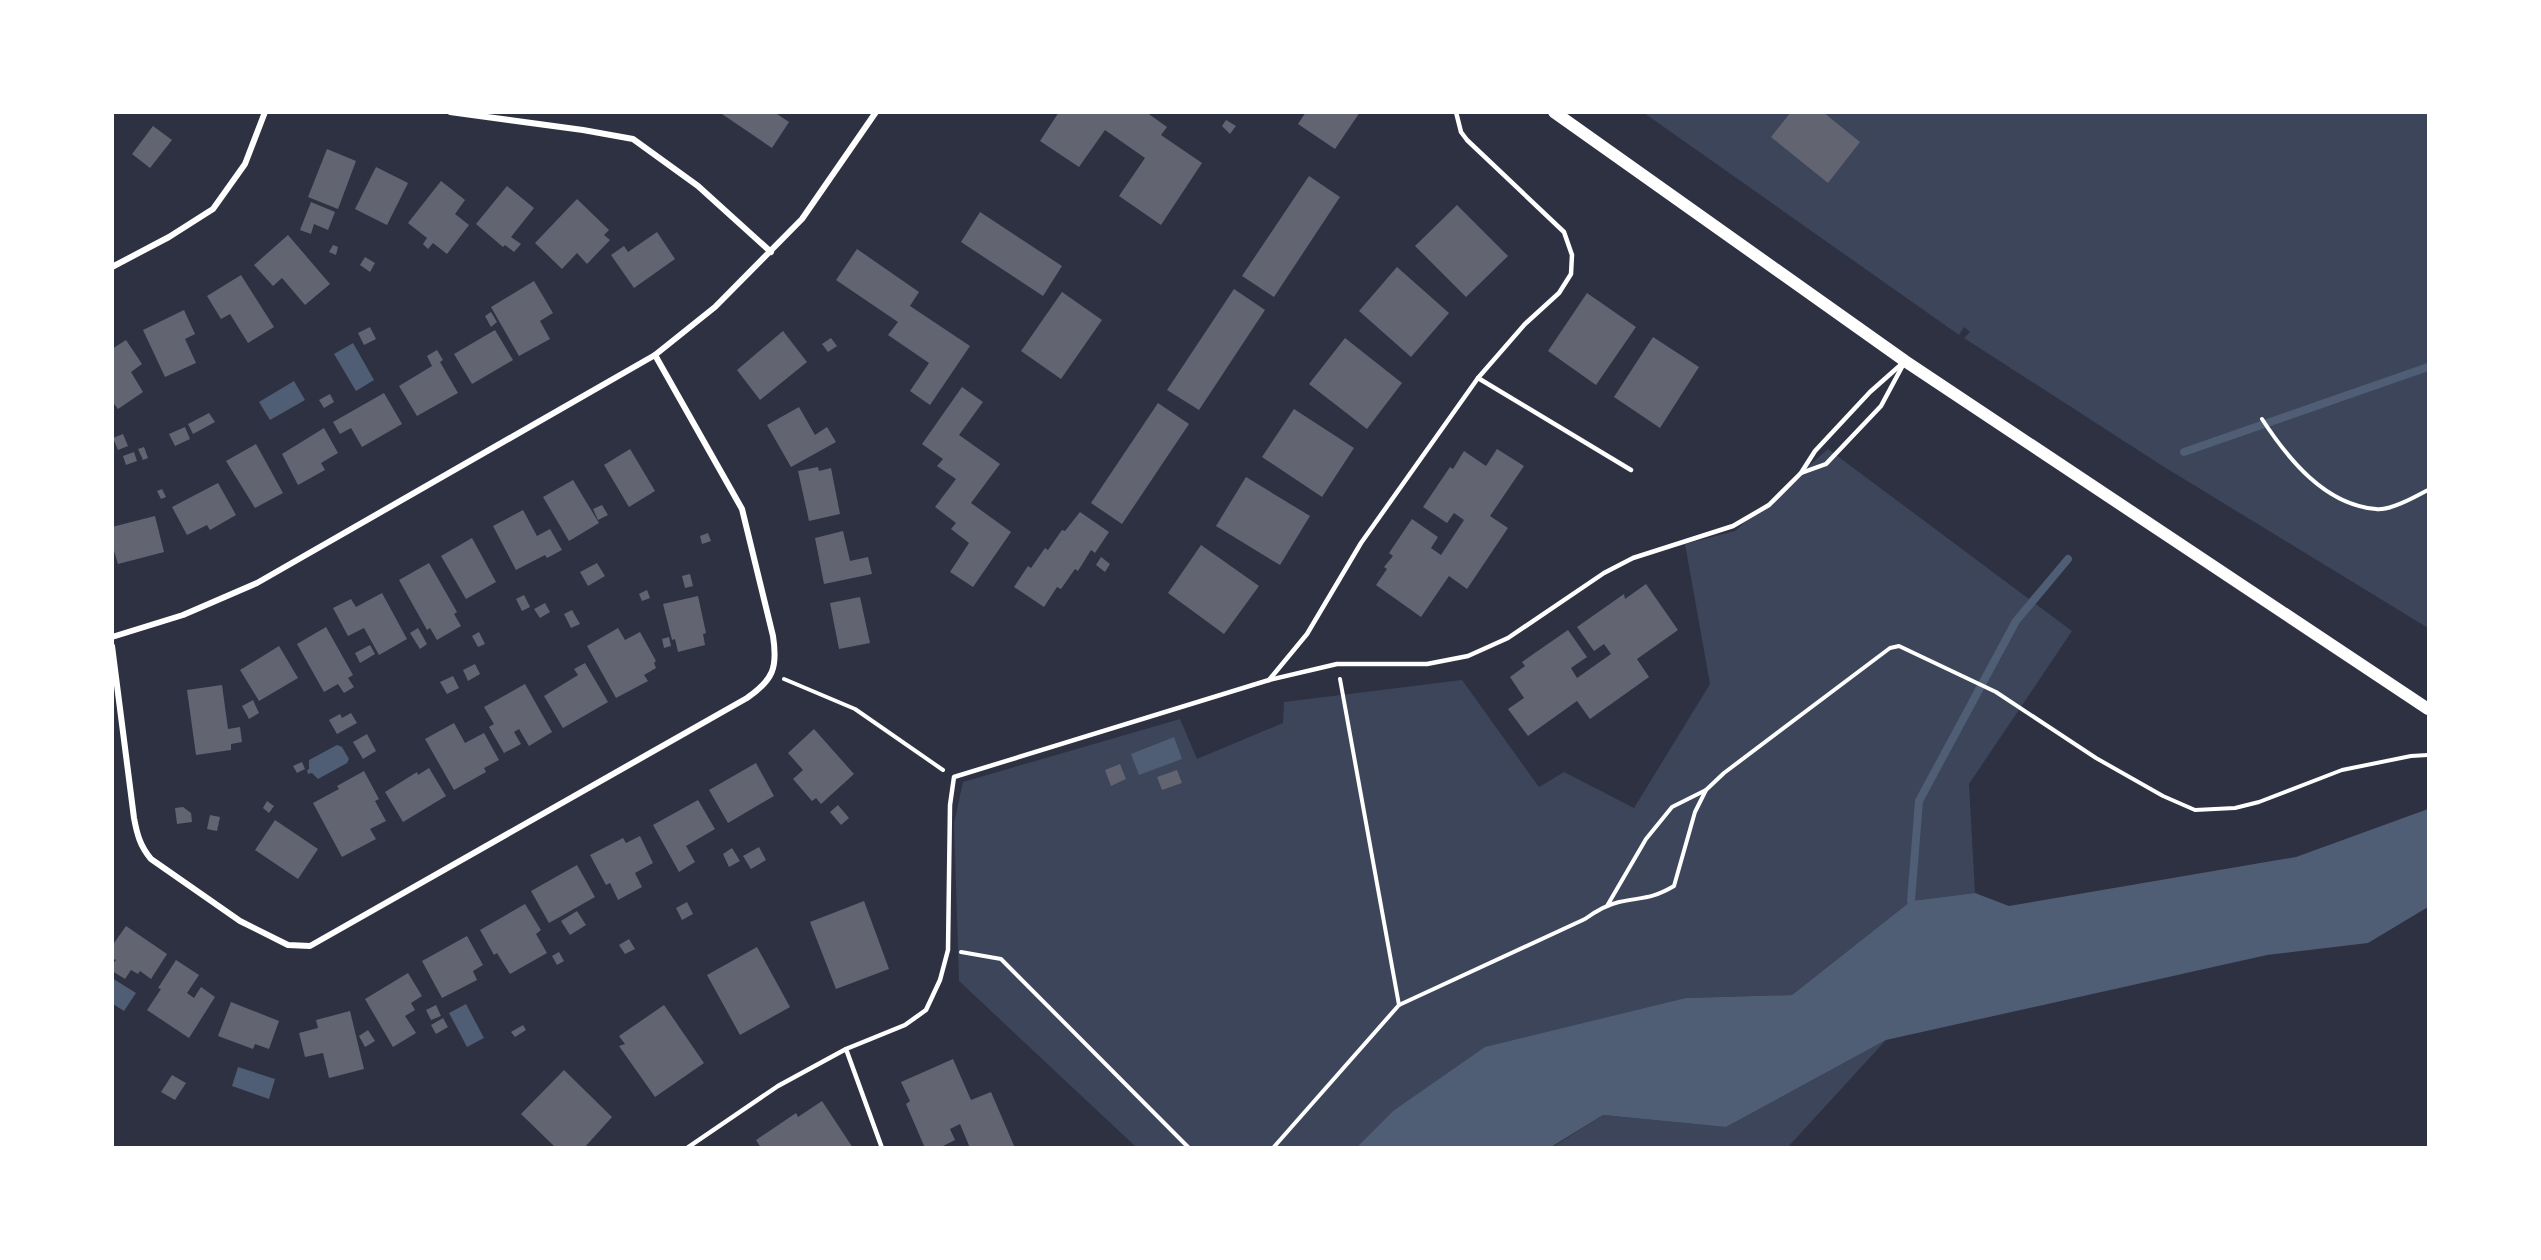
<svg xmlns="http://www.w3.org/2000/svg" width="2541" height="1260" viewBox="0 0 2541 1260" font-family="'PT Sans Narrow',sans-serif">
  <rect width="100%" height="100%" fill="#2d3142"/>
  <g fill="#3c4559">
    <polygon points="1644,113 2428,113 2428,628 2161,465 1964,338 1970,332 1964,327 1959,335"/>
    <polygon points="1828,449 2072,631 1969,784 1975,893 1911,901 1792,995 1686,998 1393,1111 1357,1147 1136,1147 959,981 954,823 963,782 1180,719 1197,759 1283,723 1284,702 1462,680 1539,787 1564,772 1634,808 1710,684 1685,544 1735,531"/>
    <polygon points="1886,1040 1788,1147 1551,1148 1603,1115 1726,1127"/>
  </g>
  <g fill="#4f5d75">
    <polygon points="353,343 374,380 356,391 334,354"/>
    <polygon points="294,381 305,400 270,420 259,402"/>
    <polygon points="1174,737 1182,759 1139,775 1131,754"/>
    <polygon points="337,745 342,747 349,759 347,763 318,779 312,773 308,774 307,770 309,769 309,760"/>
    <polygon points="2428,809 2428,907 2368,943 2267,955 1886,1040 1726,1127 1603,1115 1551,1147 1357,1147 1393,1111 1485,1047 1686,998 1792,995 1911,901 1975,893 2009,906 2296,857"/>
    <polygon points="112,978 136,993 124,1011 113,1004"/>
    <polygon points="466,1004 484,1038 467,1047 449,1013"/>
    <polygon points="238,1067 275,1079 269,1099 232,1086"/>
  </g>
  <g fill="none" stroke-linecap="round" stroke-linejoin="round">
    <g stroke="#4f5d75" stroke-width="8">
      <polyline points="2184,452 2428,367"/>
      <polyline points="1911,901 1919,801 2016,621 2068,559"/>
    </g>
  </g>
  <g fill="#626471">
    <polygon points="719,112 774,112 789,122 772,148"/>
    <polygon points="1059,112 1146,112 1167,127 1161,135 1202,163 1161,225 1119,196 1145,158 1105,130 1079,167 1040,141"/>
    <polygon points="1306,112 1360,112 1335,149 1298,124"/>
    <polygon points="1791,112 1823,112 1860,142 1828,183 1771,137"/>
    <polygon points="1226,120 1236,126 1230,134 1222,126"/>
    <polygon points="153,126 172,140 150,168 132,154"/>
    <polygon points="327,149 356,161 338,209 308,197"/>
    <polygon points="376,167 408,183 387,225 355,209"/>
    <polygon points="1309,176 1340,197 1274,297 1242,276"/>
    <polygon points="441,181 465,200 455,214 469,225 447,254 433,243 428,249 423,244 427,238 408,223"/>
    <polygon points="507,186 534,208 511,237 521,244 514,252 505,245 503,247 476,224"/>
    <polygon points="577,199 609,230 604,235 610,240 587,264 577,253 562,269 535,243"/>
    <polygon points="311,202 335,212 328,230 314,224 311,234 300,230"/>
    <polygon points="1457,205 1508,256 1466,297 1415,246"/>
    <polygon points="980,212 1062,266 1043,296 961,242"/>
    <polygon points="657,232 675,259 634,288 611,255 624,246 628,252"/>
    <polygon points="288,235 330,284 305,305 282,278 273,286 254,265"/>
    <polygon points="333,245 338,247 336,255 329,252"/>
    <polygon points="857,249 919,292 910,306 970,346 930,405 910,391 929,363 888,335 898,322 836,280"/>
    <polygon points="365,257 375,263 370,272 360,265"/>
    <polygon points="1397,267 1449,313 1411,357 1359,311"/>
    <polygon points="241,275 274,327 248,343 230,314 221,319 207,296"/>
    <polygon points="534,281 553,313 540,321 550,339 519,356 491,307"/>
    <polygon points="1234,289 1265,310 1199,410 1167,390"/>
    <polygon points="1062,292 1102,320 1061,379 1021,351"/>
    <polygon points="1587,293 1636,327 1596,385 1548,351"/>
    <polygon points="184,310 195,334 185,339 196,363 165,377 143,330"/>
    <polygon points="491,312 497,322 491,327 485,316"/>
    <polygon points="370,327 376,339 364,345 358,333"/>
    <polygon points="495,330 513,360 472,384 454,354"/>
    <polygon points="783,331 807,362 760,400 737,370"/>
    <polygon points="1653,337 1699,367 1660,428 1614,397"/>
    <polygon points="831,338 837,346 828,352 822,344"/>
    <polygon points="1345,338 1402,383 1367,429 1309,384"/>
    <polygon points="126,340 142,364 131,372 143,392 118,409 112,401 112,349"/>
    <polygon points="437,350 443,360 440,362 458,393 417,416 399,386 432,366 427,356"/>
    <polygon points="962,387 983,402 959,435 1000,464 971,503 1011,532 973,587 950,572 969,543 951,529 956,523 935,507 956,479 937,466 943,459 922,444"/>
    <polygon points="384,393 402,424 362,447 351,428 340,434 333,422"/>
    <polygon points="330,394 334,402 324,408 319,400"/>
    <polygon points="1158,403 1189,424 1122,524 1091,503"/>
    <polygon points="799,407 815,435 827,427 836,442 791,467 767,425"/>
    <polygon points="1294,409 1354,448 1322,497 1262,457"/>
    <polygon points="209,413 215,422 193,434 188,424"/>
    <polygon points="185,427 190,439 175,446 169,434"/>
    <polygon points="324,428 338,453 321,463 325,470 298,485 282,454"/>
    <polygon points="123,434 128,446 118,450 113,438"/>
    <polygon points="256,444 283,493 255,508 226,461"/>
    <polygon points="144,447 148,458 143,460 138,449"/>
    <polygon points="630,449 655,491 629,507 604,465"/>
    <polygon points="1497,449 1524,466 1490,516 1508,528 1467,589 1449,576 1421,617 1376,585 1387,569 1384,567 1393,556 1389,553 1412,519 1438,537 1431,548 1441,555 1464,520 1454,513 1447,523 1423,507 1450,467 1453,469 1464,451 1486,466"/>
    <polygon points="134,452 137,461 126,465 123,456"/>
    <polygon points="818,467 819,471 831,468 840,514 809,521 798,471"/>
    <polygon points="1246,477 1310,516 1280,565 1216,526"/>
    <polygon points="573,480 599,523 569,541 543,497"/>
    <polygon points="218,483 236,515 210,530 207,525 187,535 172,507"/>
    <polygon points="162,489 166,497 161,499 157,491"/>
    <polygon points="602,505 608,515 598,520 593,509"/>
    <polygon points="523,510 537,536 550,529 562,550 547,558 545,555 516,570 493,526"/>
    <polygon points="1080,512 1109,532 1095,553 1091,550 1078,571 1075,569 1061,589 1057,587 1044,607 1014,587 1028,566 1031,568 1045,548 1048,550 1062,530 1065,531"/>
    <polygon points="155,516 164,552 118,564 112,544 112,527"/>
    <polygon points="843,531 850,561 868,557 872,574 824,584 815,538"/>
    <polygon points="708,533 711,541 702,544 700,536"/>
    <polygon points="472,538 496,582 466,599 441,556"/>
    <polygon points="1201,545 1259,586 1224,634 1168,593"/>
    <polygon points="1101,557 1110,564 1105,572 1096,565"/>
    <polygon points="429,563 457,612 454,614 461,626 437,640 430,628 427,630 399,580"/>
    <polygon points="597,563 605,576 588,586 580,572"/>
    <polygon points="690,574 693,586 685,588 682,576"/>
    <polygon points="1646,584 1678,630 1637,659 1649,677 1590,719 1577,701 1528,736 1508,709 1524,698 1510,677 1525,666 1522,662 1568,630 1587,657 1571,668 1577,678 1611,654 1604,644 1594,651 1577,627 1624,594 1625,599"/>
    <polygon points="647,590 650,598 642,601 639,594"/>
    <polygon points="382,593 407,639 379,655 364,628 348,636 333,608 351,599 356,607"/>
    <polygon points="524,595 530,607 522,611 516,599"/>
    <polygon points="698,596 706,633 703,634 705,645 678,652 675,639 672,640 663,604"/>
    <polygon points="860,597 870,643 839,649 830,603"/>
    <polygon points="545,603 550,612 540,618 534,609"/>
    <polygon points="572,610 580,624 571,628 564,614"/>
    <polygon points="326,627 353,675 348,678 354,687 344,693 338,684 324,692 297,644"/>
    <polygon points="418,628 427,644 420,649 410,633"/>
    <polygon points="618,628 625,640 640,632 656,661 654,663 656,668 644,675 648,681 616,698 587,646"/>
    <polygon points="479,632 485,644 478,647 472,636"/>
    <polygon points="669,637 671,646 664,648 662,639"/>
    <polygon points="370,645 375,654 360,663 355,653"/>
    <polygon points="279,646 298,678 259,701 240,670"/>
    <polygon points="585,663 608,702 563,728 544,696 578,675 574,669"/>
    <polygon points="475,664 480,674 468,681 463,670"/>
    <polygon points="453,676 459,688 447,694 440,682"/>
    <polygon points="525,684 552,732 529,746 519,729 514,732 521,744 504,753 489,727 494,724 484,707"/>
    <polygon points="222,685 228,729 240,727 242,742 231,744 231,750 196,755 187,690"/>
    <polygon points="253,700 259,713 249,719 242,706"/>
    <polygon points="351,713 357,723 337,734 329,720 340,714 342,718"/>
    <polygon points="454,723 465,743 484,733 499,760 484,768 486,772 454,790 425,739"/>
    <polygon points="814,729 854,774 821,804 816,798 812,801 793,779 803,770 788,753"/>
    <polygon points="367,734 376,751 363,759 353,742"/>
    <polygon points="302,762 305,769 297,773 293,766"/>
    <polygon points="756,763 774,796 728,823 709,790"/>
    <polygon points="1120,764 1126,779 1111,786 1105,770"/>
    <polygon points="429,768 446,796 403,822 385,792 417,772 418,775"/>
    <polygon points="1177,770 1182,783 1162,790 1157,777"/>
    <polygon points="364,771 379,799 375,801 386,821 370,829 376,839 342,857 313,803 339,789 337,786"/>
    <polygon points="698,800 715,829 686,846 695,862 679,872 653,825"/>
    <polygon points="267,801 274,806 269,813 263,808"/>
    <polygon points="838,805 849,818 841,825 830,812"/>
    <polygon points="183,807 191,813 192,822 177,824 175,808"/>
    <polygon points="210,815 220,817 217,831 207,829"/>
    <polygon points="275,820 318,849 298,879 255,850"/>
    <polygon points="640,836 653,863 635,873 642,887 618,900 610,883 606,885 590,855 623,838 626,843"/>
    <polygon points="759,847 766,860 751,869 743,856"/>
    <polygon points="732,848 740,861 729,867 723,854"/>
    <polygon points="577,865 595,897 549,923 531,891"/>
    <polygon points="864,901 889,969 836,989 810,922"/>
    <polygon points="687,902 693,914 682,920 676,908"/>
    <polygon points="525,904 541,930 536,934 547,953 510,974 497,953 494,955 480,930"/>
    <polygon points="577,911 586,925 570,935 561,921"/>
    <polygon points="126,926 167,954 151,979 140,971 138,974 131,970 125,979 112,971 112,965 116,960 112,958 112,946"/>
    <polygon points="467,936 483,965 473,971 477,980 442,998 422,961"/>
    <polygon points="629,939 635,949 625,954 619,945"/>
    <polygon points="757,947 790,1007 740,1035 707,975"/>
    <polygon points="559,952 564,961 557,965 552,956"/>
    <polygon points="176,960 199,975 187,993 194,998 201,987 215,997 189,1038 147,1010 161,989 158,988"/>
    <polygon points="408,973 422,996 411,1003 415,1010 405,1016 416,1033 393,1047 365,999"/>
    <polygon points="231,1002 279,1021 269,1049 255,1044 253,1049 218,1036"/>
    <polygon points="436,1005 441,1016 431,1020 426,1010"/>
    <polygon points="664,1005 704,1063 655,1097 619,1046 625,1044 619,1036"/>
    <polygon points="350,1011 364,1069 329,1078 323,1053 305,1057 299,1033 318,1028 316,1020"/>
    <polygon points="443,1018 448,1027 436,1034 431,1025"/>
    <polygon points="523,1025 526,1030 515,1037 511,1032"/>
    <polygon points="368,1030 375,1041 365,1047 359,1036"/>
    <polygon points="953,1059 971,1100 991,1092 1015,1148 970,1148 960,1124 950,1129 955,1140 939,1148 925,1148 906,1104 910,1101 901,1082"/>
    <polygon points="564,1070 612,1117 584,1148 556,1148 521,1114"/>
    <polygon points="172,1075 186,1083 175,1100 161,1092"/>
    <polygon points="822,1101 853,1148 761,1148 756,1140 796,1113 798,1117"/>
  </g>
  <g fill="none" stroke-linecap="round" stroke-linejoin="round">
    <g stroke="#fff" stroke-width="4">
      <path d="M 2262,419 C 2288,459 2325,505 2376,509 C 2390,511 2415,497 2428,490"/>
      <polyline points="784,679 855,709 943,770"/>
      <polyline points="1340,679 1399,1005"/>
      <polyline points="1607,906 1646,839 1672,807 1706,790"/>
      <polyline points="961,952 1001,959 1189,1148"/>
      <path d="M 1273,1148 L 1399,1005 L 1585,919 C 1596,911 1606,905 1619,902 C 1643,897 1652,899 1674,886 L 1695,812 L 1706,790 L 1724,773 L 1890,648 L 1899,646 L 1996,692 L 2096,758 L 2163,796 L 2195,810 L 2235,808 L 2259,802 L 2342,770 L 2411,756 L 2428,755"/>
    </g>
    <g stroke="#fff" stroke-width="4.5">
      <polyline points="1478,378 1631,470"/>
      <polyline points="1801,473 1826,464 1881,406 1903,365"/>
      <polyline points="1269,680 1307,634 1361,543 1478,378 1525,324 1559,293 1571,274 1572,255 1564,232 1467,140 1461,132 1456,112"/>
      <polyline points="846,1049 882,1148"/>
      <polyline points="687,1148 778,1086 846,1049 905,1025 926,1010 940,980 948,950 950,805 954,777 1269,680 1337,664 1427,664 1468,656 1508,638 1604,573 1633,558 1733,526 1769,505 1801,473 1815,451 1870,392 1905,361"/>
    </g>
    <g stroke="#fff" stroke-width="6">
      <polyline points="450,112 583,130 633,139 698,186 771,252"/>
      <polyline points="112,267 169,237 213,209 245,164 265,112"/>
      <polyline points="112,637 183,615 257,583 655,355 715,307 802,219 876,112"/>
      <path d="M 112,646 L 134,818 C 137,834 140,846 151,859 L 240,921 L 288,945 L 310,946 L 747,698 C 773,680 778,668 773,636 L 742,509 L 655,355"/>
    </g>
    <polyline stroke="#fff" stroke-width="12" points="1554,112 1905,361 2428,709"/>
  </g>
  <rect width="2541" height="1260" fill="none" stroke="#ffffff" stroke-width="228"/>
</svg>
